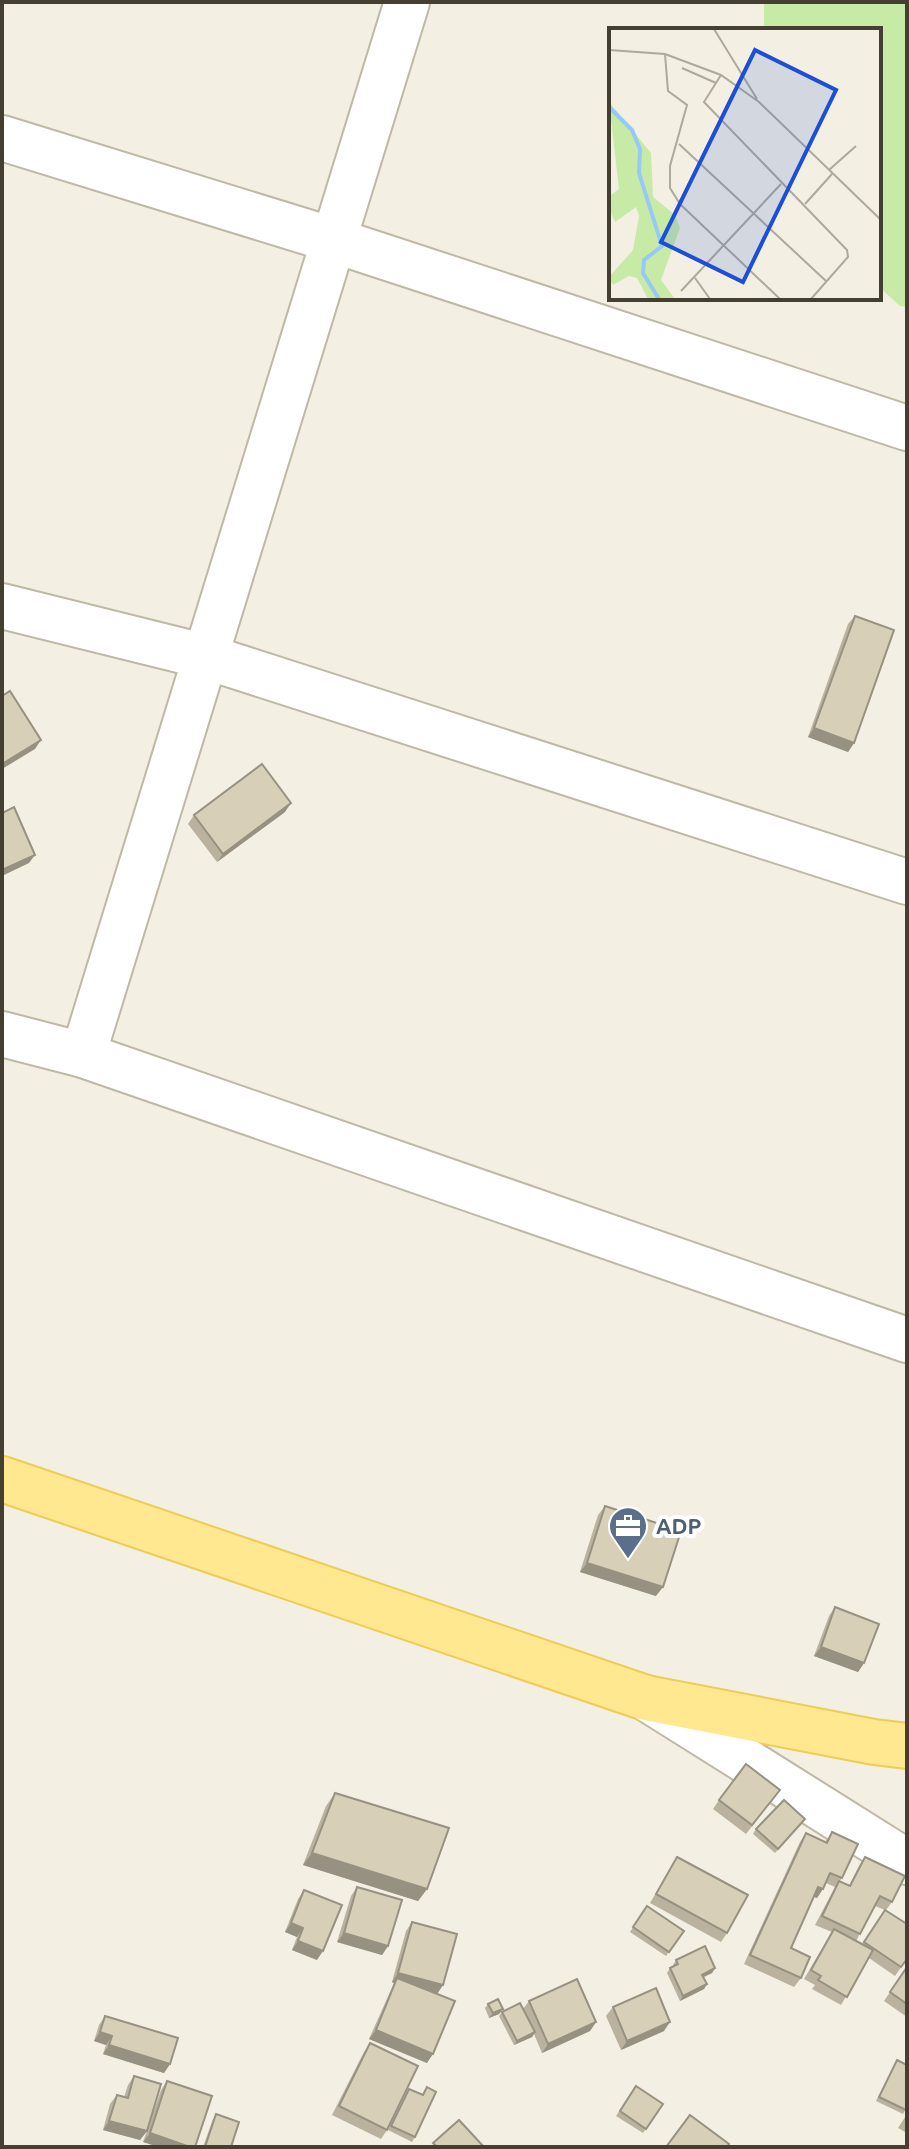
<svg xmlns="http://www.w3.org/2000/svg" width="909" height="2149" viewBox="0 0 909 2149" font-family="Ubuntu,sans-serif">
  <rect width="100%" height="100%" fill="#f3efe2"/>
  <polygon fill="#c7eba6" points="764,2 907,2 907,307 900,306 879,287 879,30 764,30"/>
  <g fill="none" stroke-linecap="round" stroke-linejoin="round">
    <defs>
      <g id="minor">
        <polyline points="2,138 333,240 907,428"/>
        <polyline points="2,606 207,657 907,882"/>
        <polyline points="2,1034 83,1055 907,1340"/>
        <polyline points="83,1055 407,2"/>
        <polyline points="646,1698 907,1862"/>
      </g>
      <polyline id="major" points="2,1479 646,1698 874,1742 907,1746"/>
    </defs>
    <use href="#minor" stroke="#bfb8a4" stroke-width="48"/>
    <use href="#major" stroke="#ec5" stroke-width="48"/>
    <use href="#minor" stroke="#fff" stroke-width="44"/>
    <use href="#major" stroke="#ffe88f" stroke-width="44"/>
  </g>
  <g fill="#bab29f" fill-rule="evenodd">
    <polygon points="855,616 854,743 848,752 808,737 848,624"/>
    <polygon points="285,812 217,862 188,824 194,815"/>
    <polygon points="605,1506 656,1596 580,1572 598,1515"/>
    <polygon points="835,1607 864,1663 858,1672 814,1656 829,1616"/>
    <polygon points="335,1793 427,1889 418,1901 303,1865 326,1806"/>
    <polygon points="773,1799 746,1834 713,1809 719,1800"/>
    <polygon points="802,1823 775,1853 753,1834 756,1829"/>
    <path d="M 832,1832 L 842,1878 L 840,1881 L 849,1886 L 859,1866 L 865,1857 L 892,1902 L 886,1910 L 907,1959 L 895,1976 L 869,1958 L 841,2005 L 812,1989 L 815,1985 L 804,1979 L 832,1932 L 815,1925 L 835,1887 L 826,1883 L 817,1898 L 814,1897 L 791,1948 L 801,1978 L 794,1987 L 744,1964 L 800,1842 L 806,1833 L 825,1842 ZM 875,1906 L 885,1910 L 862,1944 L 856,1941 Z"/>
    <polygon points="677,1857 727,1933 721,1942 650,1903"/>
    <polygon points="357,1887 388,1946 382,1955 337,1942 351,1896"/>
    <polygon points="304,1890 317,1960 292,1950 297,1937 285,1932 298,1899"/>
    <polygon points="647,1906 684,1931 666,1956 630,1932"/>
    <polygon points="412,1922 443,1985 437,1994 427,2063 369,2039 394,1983 392,1982 406,1931"/>
    <polygon points="676,1960 715,1968 712,1973 704,1977 707,1984 704,1989 680,2001 667,1973 670,1968 674,1966 673,1965"/>
    <polygon points="907,1967 907,2017 884,2001"/>
    <polygon points="529,2001 596,2022 590,2031 542,2053 534,2034 532,2037 514,2045 499,2016 502,2012 523,2009"/>
    <polygon points="488,2004 503,2009 499,2014 489,2018 485,2008"/>
    <polygon points="613,2007 664,2031 621,2050 606,2016"/>
    <polygon points="105,2016 170,2064 164,2073 103,2054 106,2045 94,2041 99,2025"/>
    <polygon points="370,2043 387,2130 381,2139 332,2115 364,2052"/>
    <polygon points="897,2060 907,2107 903,2114 876,2101"/>
    <polygon points="134,2076 147,2131 140,2140 103,2130 110,2104 117,2095 124,2097 128,2085"/>
    <polygon points="167,2081 195,2147 143,2142 161,2090"/>
    <polygon points="636,2086 663,2104 643,2133 616,2116"/>
    <polygon points="427,2087 415,2137 412,2142 388,2130 409,2089 422,2095"/>
    <polygon points="216,2114 231,2147 203,2147 213,2119"/>
    <polygon points="907,2114 907,2133 898,2128"/>
  </g>
  <g fill="#979182">
    <polygon points="814,728 854,743 848,752 808,737"/>
    <polygon points="41,740 35,749 2,769 2,764"/>
    <polygon points="291,803 285,812 217,862 223,854"/>
    <polygon points="35,855 29,863 2,876 2,870"/>
    <polygon points="587,1563 663,1587 656,1596 580,1572"/>
    <polygon points="821,1647 864,1663 858,1672 814,1656"/>
    <polygon points="312,1853 427,1889 418,1901 303,1865"/>
    <polygon points="818,1887 823,1889 817,1898 812,1896"/>
    <polygon points="291,1923 303,1928 297,1937 285,1932"/>
    <polygon points="344,1933 388,1946 382,1955 337,1942"/>
    <polygon points="298,1941 323,1951 317,1960 292,1950"/>
    <polygon points="715,1968 712,1973 699,1979 702,1975"/>
    <polygon points="398,1973 443,1985 437,1994 397,1978 394,1983 392,1982"/>
    <polygon points="707,1984 704,1989 680,2001 683,1996"/>
    <polygon points="503,2009 499,2014 489,2018 493,2013"/>
    <polygon points="596,2022 590,2031 542,2053 548,2044"/>
    <polygon points="670,2022 664,2031 621,2050 627,2041"/>
    <polygon points="376,2030 433,2054 427,2063 369,2039"/>
    <polygon points="100,2032 112,2036 106,2045 94,2041"/>
    <polygon points="535,2032 532,2037 514,2045 517,2041"/>
    <polygon points="109,2045 170,2064 164,2073 103,2054"/>
    <polygon points="109,2121 147,2131 140,2140 103,2130"/>
    <polygon points="150,2133 190,2147 158,2147 143,2142"/>
  </g>
  <g fill="#d8cfb9" stroke="#979182" stroke-width="2">
    <polygon points="855,616 894,630 854,743 814,728"/>
    <polygon points="10,691 41,740 2,764 2,696"/>
    <polygon points="262,764 291,803 223,854 194,815"/>
    <polygon points="14,807 35,855 2,870 2,813"/>
    <polygon points="605,1506 681,1531 663,1587 587,1563"/>
    <polygon points="835,1607 879,1624 864,1663 821,1647"/>
    <polygon points="746,1764 780,1790 752,1825 719,1800"/>
    <polygon points="335,1793 449,1828 427,1889 312,1853"/>
    <polygon points="784,1800 805,1819 778,1849 756,1829"/>
    <polygon points="832,1832 858,1844 842,1878 830,1873 823,1889 818,1887 791,1948 810,1957 801,1978 750,1955 806,1833 827,1843"/>
    <polygon points="677,1857 748,1895 727,1933 656,1894"/>
    <polygon points="865,1857 905,1876 892,1902 880,1896 860,1934 822,1916 839,1881 850,1886"/>
    <polygon points="357,1887 402,1900 388,1946 344,1933"/>
    <polygon points="304,1890 342,1905 323,1951 298,1941 303,1928 291,1923"/>
    <polygon points="647,1906 684,1931 669,1952 633,1927"/>
    <polygon points="885,1910 907,1924 907,1959 901,1967 864,1942"/>
    <polygon points="412,1922 457,1934 443,1985 398,1973"/>
    <polygon points="834,1929 873,1950 847,1997 818,1980 821,1976 811,1970"/>
    <polygon points="705,1946 715,1968 702,1975 707,1984 683,1996 670,1968 678,1964 676,1960"/>
    <polygon points="907,1967 907,2004 890,1992"/>
    <polygon points="397,1978 455,2001 433,2054 376,2030"/>
    <polygon points="577,1979 596,2022 548,2044 529,2001"/>
    <polygon points="656,1988 670,2022 627,2041 613,2007"/>
    <polygon points="498,1999 503,2009 493,2013 488,2004"/>
    <polygon points="520,2003 535,2032 517,2041 502,2012"/>
    <polygon points="105,2016 178,2038 170,2064 109,2045 112,2036 100,2032"/>
    <polygon points="370,2043 418,2066 387,2130 339,2106"/>
    <polygon points="897,2060 907,2065 907,2107 906,2110 879,2097"/>
    <polygon points="134,2076 161,2084 147,2131 109,2121 117,2095 128,2098"/>
    <polygon points="167,2081 212,2096 195,2147 190,2147 150,2133"/>
    <polygon points="636,2086 663,2104 646,2129 620,2111"/>
    <polygon points="427,2087 436,2092 415,2137 391,2126 409,2089 423,2095"/>
    <polygon points="216,2114 239,2122 231,2147 205,2147"/>
    <polygon points="690,2115 729,2144 727,2147 666,2147"/>
    <polygon points="459,2120 484,2147 437,2147 433,2143"/>
  </g>
  <defs>
    <symbol id="office-pin" viewBox="-11 -11 22 30"><path d="M0 17L-7.5 6A9.5 9.5 0 1 1 7.5 6Z" fill="#5c6f8a" stroke="#fff"/><path d="M-6-3h4V-5.5h4V-3h4V5H-6ZM-1-4.5V-3h2v-1.5ZM-6 0V1H6V0Z" fill="#fff"/></symbol>
  </defs>
  <g fill-rule="evenodd">
    <use href="#office-pin" x="606" y="1504" width="44" height="60"/>
  </g>
  <g text-anchor="middle" stroke-width="8" stroke-linejoin="round" paint-order="stroke">
    <g font-size="22" font-weight="bold" fill="#4e5e75" stroke="#fff" text-anchor="start">
      <text x="656" y="1534">ADP</text>
    </g>
  </g>
  <g transform="translate(609 28)">
    <rect width="272" height="272" fill="#f3efe2"/>
    <path d="M 0,74 L 42,125 L 44,169 L 66,187 L 71,200 L 52,252 L 66,271 L 39,271 L 28,250 L 20,248 L 4,257 L 0,249 L 24,222 L 30,188 L 27,179 L 6,194 L 0,180 L 2,167 L 10,161 Z" fill="#c7eba6"/>
    <path fill="none" stroke="#98c8f6" stroke-width="4" d="M 0,79 L 23,102 L 31,121 L 30,145 L 53,218 L 35,232 L 34,245 L 50,271"/>
    <path fill="none" stroke="#ada99c" stroke-width="2" d="M 105,1 L 148,71M 0,22 L 56,26 L 112,47 L 150,74 L 272,192M 56,26 L 59,63 L 78,77 L 61,138 L 61,160 L 71,176 L 171,271M 73,40 L 107,55M 112,47 L 95,74 L 238,222 L 239,229 L 202,271M 70,116 L 217,253M 220,142 L 247,118M 196,176 L 223,146M 86,250 L 101,271M 72,263 L 172,156"/>
    <path fill="#1d4ed8" fill-opacity="0.15" stroke="#1d4ed8" stroke-width="4" d="M 146,22 L 227,62 L 134,254 L 52,214 Z"/>
    <rect width="272" height="272" fill="none" stroke="#453f32" stroke-width="4"/>
  </g>
  <rect width="909" height="2149" fill="none" stroke="#453f32" stroke-width="8"/>
</svg>
